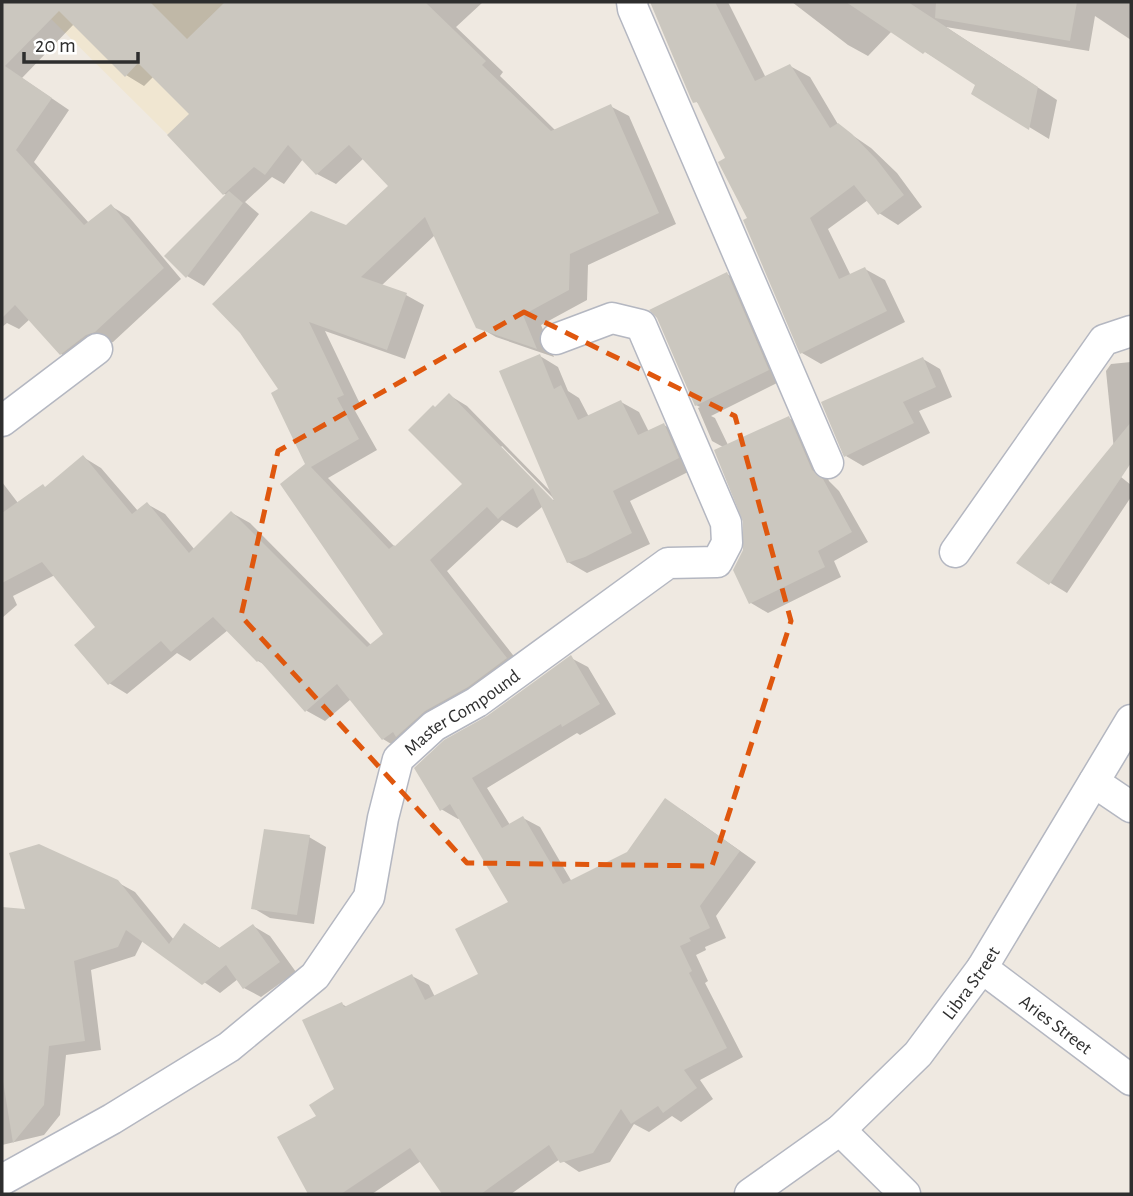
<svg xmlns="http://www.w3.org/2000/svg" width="1133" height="1196" viewBox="0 0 1133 1196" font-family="'Alegreya Sans',sans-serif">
  <rect width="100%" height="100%" fill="#efe9e1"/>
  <polygon fill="#f0e6d1" points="34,2 322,2 168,135"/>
  <g fill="#0003" fill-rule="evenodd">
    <path d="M 2,2 L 483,2 L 456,27 L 503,72 L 500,76 L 556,131 L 610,106 L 629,116 L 676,224 L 588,265 L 587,300 L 541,325 L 554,357 L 496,337 L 477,326 L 435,235 L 381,286 L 406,295 L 424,305 L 405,359 L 325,331 L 361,406 L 354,409 L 377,450 L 328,478 L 396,548 L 465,484 L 436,408 L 449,395 L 467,406 L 552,493 L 540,356 L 558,367 L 568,391 L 579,398 L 589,417 L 621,402 L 639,412 L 649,432 L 664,425 L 682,435 L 696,468 L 630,501 L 650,544 L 587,573 L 568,562 L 543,506 L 517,528 L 502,520 L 447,571 L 524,669 L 401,750 L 383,739 L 351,699 L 325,721 L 307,711 L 267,666 L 258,661 L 228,630 L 190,661 L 177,653 L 127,694 L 109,683 L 98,627 L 55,575 L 13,596 L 17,605 L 2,618 L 2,482 L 18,503 L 46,488 L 83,457 L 101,468 L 138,511 L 147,504 L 165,514 L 195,550 L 232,513 L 250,523 L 372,646 L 385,634 L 307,465 L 280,390 L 346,227 L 390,186 L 364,158 L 336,184 L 317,174 L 303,159 L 284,184 L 272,177 L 245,202 L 259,214 L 204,286 L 187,276 L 167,256 L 227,195 L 224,194 L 192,115 L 154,76 L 144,86 L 126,75 L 74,24 L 22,78 L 69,110 L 34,162 L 89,223 L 111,206 L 129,217 L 181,279 L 113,342 L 105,345 L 80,364 L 61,354 L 30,319 L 19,329 L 7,323 L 2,327 ZM 502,446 L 555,500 L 550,500 L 500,448 Z"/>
    <polygon points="652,2 728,2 766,78 790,66 810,77 839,126 871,148 897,173 922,207 898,225 879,213 868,200 828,229 851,276 865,269 885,280 905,322 821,364 802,353 727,159 700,105 692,98"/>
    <polygon points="792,2 1131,2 1131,40 1095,16 1089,51 946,27 1057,100 1049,139 973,93 978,85 892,31 868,56 848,45"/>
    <polygon points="727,274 744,283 785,379 711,416 715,418 728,445 789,418 806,428 829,481 839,491 868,542 834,561 841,577 768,613 751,603 744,551 745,521 723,447 712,441 698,408 700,407 696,405"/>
    <polygon points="923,359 940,369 952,397 919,411 930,433 863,466 846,456"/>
    <polygon points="1131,362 1131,460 1114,450 1106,371 1111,364"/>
    <polygon points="1116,473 1131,485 1131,497 1067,593 1018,563"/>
    <polygon points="571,658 588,667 616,714 580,735 577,733 487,788 510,825 523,818 540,827 572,882 628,854 682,810 756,862 716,916 726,938 705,947 706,950 696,955 708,981 705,983 743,1057 700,1080 713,1099 681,1122 672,1116 649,1132 634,1124 610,1162 579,1172 560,1159 511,1194 444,1194 421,1161 372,1194 309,1194 279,1137 319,1116 336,1090 342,1004 347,1007 412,976 429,985 435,997 480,975 510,902 460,818 458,819 441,809 488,718"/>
    <polygon points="309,837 326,847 314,924 270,918 253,908"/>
    <polygon points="117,882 135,892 174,940 185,925 221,949 253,926 270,936 296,972 261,997 244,988 238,979 220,993 143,940 135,956 91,970 101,1050 66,1055 60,1115 44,1135 2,1145 2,909 28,911"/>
  </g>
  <g fill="#cbc7bf">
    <polygon points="2,2 150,2 187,39 225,2 425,2 486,61 482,65 551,131 611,104 659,213 570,254 569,290 523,315 537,349 476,328 425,217 361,277 407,293 387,350 309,322 344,395 337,398 359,439 311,467 389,549 394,545 395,546 462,484 408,430 433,405 435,407 449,393 554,501 499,371 540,354 554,389 561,385 578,420 621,400 638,435 664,423 679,458 613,491 632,533 585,557 567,563 533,488 498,519 487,507 430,560 507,658 468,687 425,711 396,737 393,732 382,740 337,684 305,712 259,660 257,662 213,617 171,652 161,641 108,685 74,645 95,627 42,562 2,583 2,513 43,484 45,487 83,455 132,514 147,502 189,553 231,511 367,647 383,634 280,484 305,464 271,393 278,389 240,333 212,304 311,211 346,225 388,186 349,145 316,175 288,145 265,175 254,167 223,195 167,135 189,114 138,63 125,77 59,11 5,66 52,98 16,150 84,225 111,204 164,268 95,332 86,335 60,355 15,305 2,318"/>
    <polygon points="650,2 715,2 755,81 790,64 830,128 838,123 852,134 877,160 904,195 878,215 854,185 810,218 839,279 865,267 887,311 800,354 743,220 747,218 718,162 725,158 697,102 693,103 691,99"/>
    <polygon points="846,2 908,2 1038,87 1029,130 971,94 975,85 925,52 923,54"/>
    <polygon points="936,2 1077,2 1070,41 935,18"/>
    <polygon points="229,191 243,203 186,278 164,256"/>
    <polygon points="727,272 769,370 695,406 657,318 649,310"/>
    <polygon points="923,357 936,387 903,402 914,423 844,457 821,402"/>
    <polygon points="789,416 812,470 823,479 852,532 818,551 825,567 749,604 733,570 743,550 743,522 714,450"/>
    <polygon points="1131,422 1131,463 1049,585 1016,563"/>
    <polygon points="571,655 600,704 562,727 561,724 472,778 502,828 523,816 563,884 627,852 665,798 740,851 700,906 710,928 689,938 691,941 680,946 692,971 689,973 727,1048 684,1070 697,1088 663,1113 658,1106 631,1124 621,1109 593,1153 560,1163 549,1145 481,1194 442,1194 410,1148 341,1194 308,1194 277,1137 316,1116 309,1105 334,1089 302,1020 342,1002 344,1007 412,974 425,1000 478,974 455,929 508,902 450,804 440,811 414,768 444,740 487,716"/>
    <polygon points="264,829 310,835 297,915 251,909"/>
    <polygon points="39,844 118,880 169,944 184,923 219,948 253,924 280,962 243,989 226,965 202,985 126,930 118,947 74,961 85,1041 49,1046 44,1105 13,1143 2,1075 2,907 25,909 9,853"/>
  </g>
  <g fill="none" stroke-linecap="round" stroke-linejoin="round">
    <defs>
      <g id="street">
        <polyline points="632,2 633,9 828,463"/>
        <polyline points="2,421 97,349"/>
        <polyline points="955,552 1104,340 1131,331"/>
        <polyline points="1094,782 1131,807"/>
        <path id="s1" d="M 982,968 L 1131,1080"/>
        <polyline points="840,1130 905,1194"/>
        <path id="s2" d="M 2,1180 L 112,1119 L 229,1047 L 315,976 L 369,897 L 383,818 L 398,759 L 434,726 L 477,702 L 668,563 L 717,562 L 727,543 L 726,523 L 641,325 L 612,318 L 556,339"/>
        <path id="s3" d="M 750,1194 L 840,1130 L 918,1054 L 982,968 L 1131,720"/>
      </g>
    </defs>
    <use href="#street" stroke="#b4b7c1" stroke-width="33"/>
    <use href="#street" stroke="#fff" stroke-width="30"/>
  </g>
  <path fill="none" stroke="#df570e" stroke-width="5" stroke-dasharray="14 9" stroke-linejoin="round" d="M 524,312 L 735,416 L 791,621 L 712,866 L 467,863 L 241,616 L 278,451 Z"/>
  <g text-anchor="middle" stroke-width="5" stroke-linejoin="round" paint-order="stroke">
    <g font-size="19" fill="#2e2e2e" stroke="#fff">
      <text dy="7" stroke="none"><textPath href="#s2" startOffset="691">Master Compound</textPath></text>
      <text dy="7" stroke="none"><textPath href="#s3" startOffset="308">Libra Street</textPath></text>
      <text dy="7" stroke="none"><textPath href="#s1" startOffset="93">Aries Street</textPath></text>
    </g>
  </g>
  <rect width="1133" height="1196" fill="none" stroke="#2e2e2e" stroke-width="7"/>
  <path d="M24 52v10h114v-10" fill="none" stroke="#2e2e2e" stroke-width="3.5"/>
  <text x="35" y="52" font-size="21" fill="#2e2e2e" stroke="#ffffff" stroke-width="5" paint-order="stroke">20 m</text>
</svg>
